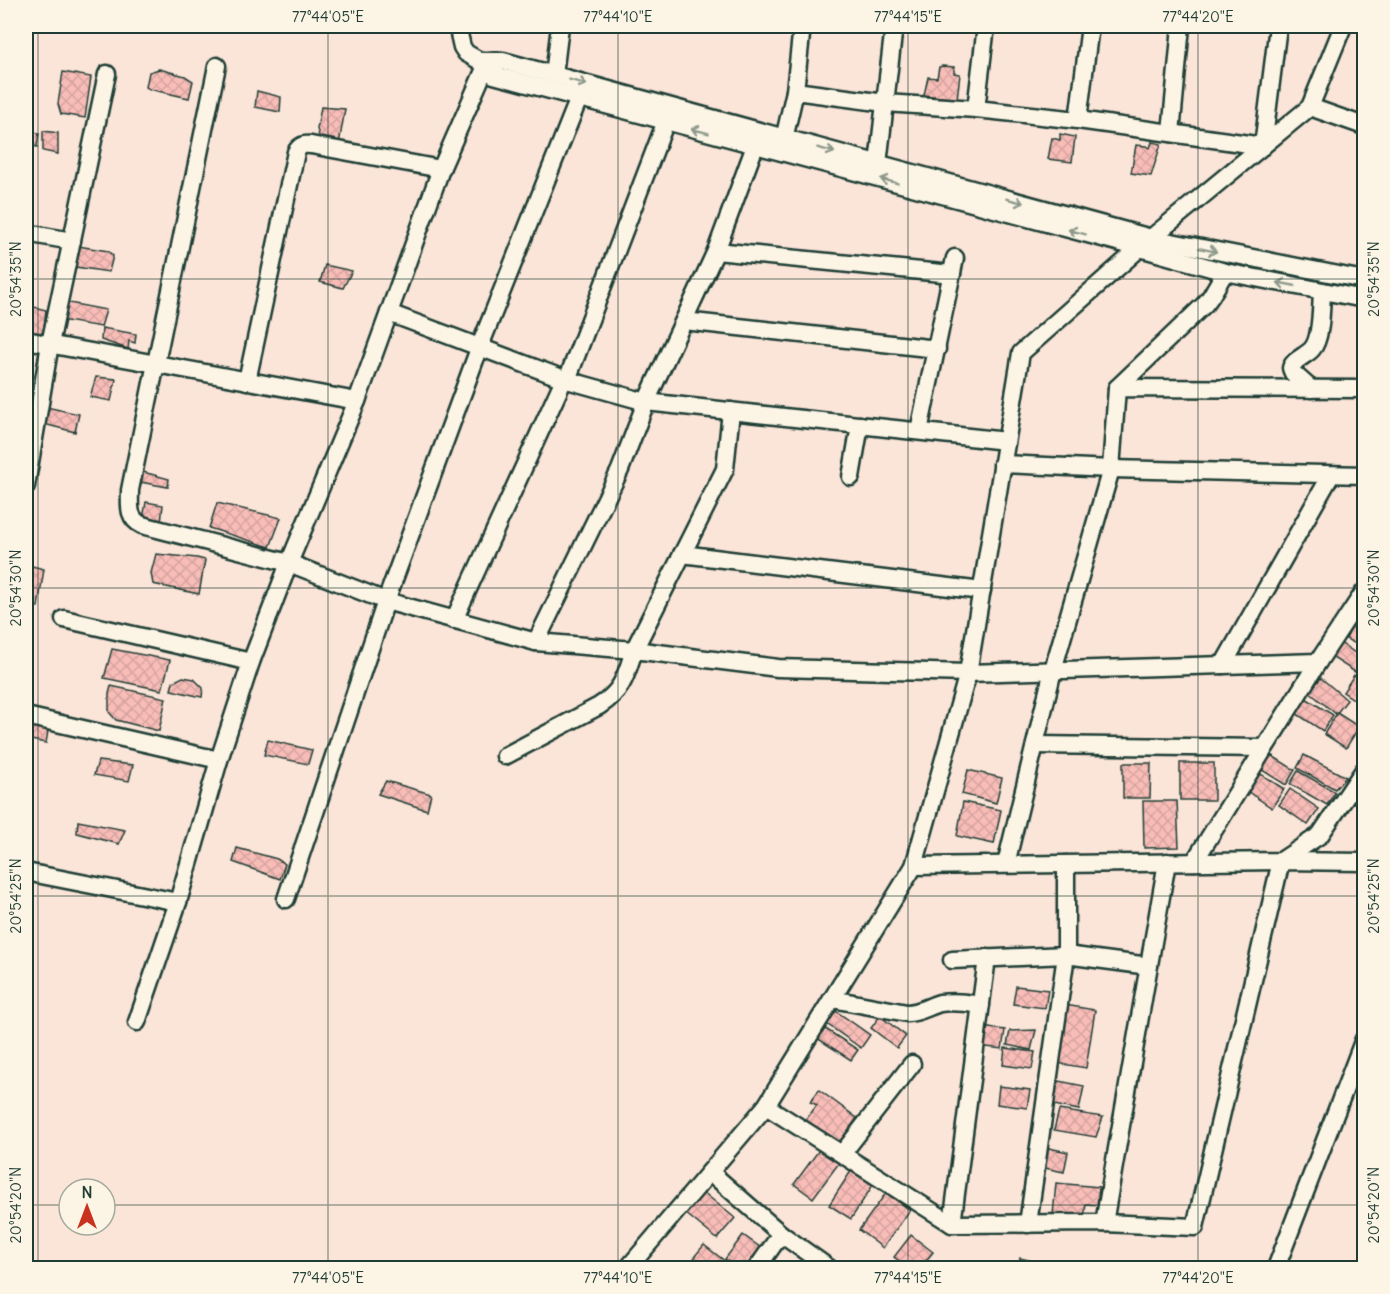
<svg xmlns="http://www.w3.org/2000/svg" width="1390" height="1294" viewBox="0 0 1390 1294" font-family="Delius,sans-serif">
  <defs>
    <pattern id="building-cross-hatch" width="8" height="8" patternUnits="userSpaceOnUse" patternTransform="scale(1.5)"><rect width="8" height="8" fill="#f9bdb8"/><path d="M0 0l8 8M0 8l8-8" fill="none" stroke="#d5a39f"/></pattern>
  </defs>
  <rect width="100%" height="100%" fill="#fbe4d8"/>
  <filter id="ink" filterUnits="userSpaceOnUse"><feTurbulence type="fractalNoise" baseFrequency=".0167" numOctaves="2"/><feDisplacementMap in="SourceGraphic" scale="12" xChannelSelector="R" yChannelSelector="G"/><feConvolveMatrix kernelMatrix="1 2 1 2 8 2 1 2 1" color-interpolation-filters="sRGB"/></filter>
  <g filter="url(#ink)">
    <g fill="url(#building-cross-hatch)" stroke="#1f3d34" stroke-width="1.5">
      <polygon points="942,66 954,67 954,73 960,74 957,99 924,95 928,77 937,78 939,67"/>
      <polygon points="159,69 185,76 193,81 189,98 149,89 146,87 149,72"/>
      <polygon points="63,72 91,77 85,118 61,114 58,104"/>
      <polygon points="257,91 281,97 280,112 255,107"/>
      <polygon points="321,107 345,109 339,144 320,139 317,129"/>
      <polygon points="26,131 39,133 37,147 26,144"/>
      <polygon points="43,131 58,133 58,154 43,151"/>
      <polygon points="1060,134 1075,137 1072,162 1048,159 1052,138 1060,140"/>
      <polygon points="1152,142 1161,144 1151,176 1131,173 1136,145 1146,146 1150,148"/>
      <polygon points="72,245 108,251 113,256 109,272 69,266"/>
      <polygon points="325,265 352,271 343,288 320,282"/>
      <polygon points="64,302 106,310 101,327 60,320"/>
      <polygon points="26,305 46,310 43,337 26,334"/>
      <polygon points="102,328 136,334 135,343 129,341 128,349 101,340"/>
      <polygon points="96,377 116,379 111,401 90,397"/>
      <polygon points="46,407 79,414 75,432 40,423"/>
      <polygon points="136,470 169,479 168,487 134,481"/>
      <polygon points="146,502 163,505 161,522 143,519"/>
      <polygon points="217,503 281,518 270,547 209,528"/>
      <polygon points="156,554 197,558 205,560 199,594 153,584 151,573"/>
      <polygon points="28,565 44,569 38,607 26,605 26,577"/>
      <polygon points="1354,623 1364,628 1364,648 1346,639"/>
      <polygon points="1339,642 1364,659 1364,665 1358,674 1330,656"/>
      <polygon points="112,649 170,660 162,690 104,678"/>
      <polygon points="1354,675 1364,682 1364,706 1343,692"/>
      <polygon points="183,677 194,679 203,688 202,697 171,690 173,682"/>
      <polygon points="1321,678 1347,700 1336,714 1309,692"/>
      <polygon points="111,686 166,698 159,731 116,720 109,712 109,694"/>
      <polygon points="1304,697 1333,715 1323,731 1294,712"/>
      <polygon points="1337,713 1359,727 1346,748 1324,734"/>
      <polygon points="26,725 37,727 48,731 46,743 26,739"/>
      <polygon points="268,740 312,750 308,764 264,755"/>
      <polygon points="1269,754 1295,770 1286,785 1259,768"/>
      <polygon points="1304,755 1346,777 1335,789 1297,768"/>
      <polygon points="98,761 133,765 129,781 94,775"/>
      <polygon points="1123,763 1151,763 1150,798 1123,798"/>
      <rect x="1180" y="763" width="34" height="37"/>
      <polygon points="968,770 1002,778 996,803 962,794"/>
      <polygon points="1256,771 1284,789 1272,808 1244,789"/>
      <polygon points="1298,771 1335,792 1327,805 1290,784"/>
      <polygon points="386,781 431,794 427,810 378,794"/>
      <polygon points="1290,789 1319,809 1308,825 1279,805"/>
      <polygon points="1143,801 1177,801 1179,847 1144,848"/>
      <polygon points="963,802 1001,810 994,844 957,836"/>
      <polygon points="78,821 125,830 119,844 77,833"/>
      <polygon points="237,848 277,859 285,864 280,879 233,862"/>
      <polygon points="1016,986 1048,990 1045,1008 1013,1004"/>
      <polygon points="1065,1005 1095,1010 1086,1068 1056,1063"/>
      <polygon points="833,1009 870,1035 861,1048 824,1022"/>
      <polygon points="880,1016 906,1036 897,1048 871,1028"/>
      <polygon points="981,1027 1005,1030 1002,1049 979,1046"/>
      <polygon points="824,1028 858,1050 851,1060 817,1038"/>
      <polygon points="1036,1030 1031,1050 1007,1045 1010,1031"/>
      <polygon points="1005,1048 1035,1052 1032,1069 1003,1065"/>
      <polygon points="1054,1080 1084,1086 1079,1110 1049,1104"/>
      <polygon points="999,1086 1030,1090 1027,1108 997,1104"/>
      <polygon points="819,1090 857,1118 838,1145 805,1121 817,1105 810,1102"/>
      <polygon points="1059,1110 1103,1117 1096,1137 1054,1130"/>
      <polygon points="1044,1147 1068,1152 1064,1172 1040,1167"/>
      <polygon points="819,1150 839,1163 813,1198 794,1184"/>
      <polygon points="851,1171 873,1185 851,1219 829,1205"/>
      <polygon points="1056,1183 1099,1187 1097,1205 1086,1204 1084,1218 1053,1215"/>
      <polygon points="703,1192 735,1218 717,1239 685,1213"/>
      <polygon points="886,1193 910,1210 883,1248 859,1230"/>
      <polygon points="743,1235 764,1250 750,1268 738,1268 725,1259"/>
      <polygon points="911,1235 933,1252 920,1268 909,1268 894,1257"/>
      <polygon points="704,1245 734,1268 709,1268 694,1257"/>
      <polygon points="1020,1258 1055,1266 1054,1268 1018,1268"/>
    </g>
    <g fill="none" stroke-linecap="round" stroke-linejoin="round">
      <defs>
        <g id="street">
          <polyline points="459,26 459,34 462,47 466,53 480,61 494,75 1140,248 1225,272 1364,299"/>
          <polyline points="802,26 795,91 885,103 878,164"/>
          <polyline points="894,26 885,103 976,109 1078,120 1263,146 1278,26"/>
          <polyline points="480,61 503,61 1151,238 1364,280"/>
          <path d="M 217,66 L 130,490 C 130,504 127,518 142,525 L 289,563 L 386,601 L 536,642 L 634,650 L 778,668 L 968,673 L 1318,662"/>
          <polyline points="554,75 560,26"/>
          <polyline points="1310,107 1364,126"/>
          <polyline points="976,109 986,26"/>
          <polyline points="1078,120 1090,26"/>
          <polyline points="1171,133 1181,26"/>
          <polyline points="784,139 795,91"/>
          <polyline points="26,233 72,241"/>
          <polyline points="716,251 952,274"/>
          <polyline points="389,313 567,380 646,402 1006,441"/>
          <polyline points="684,321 937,349"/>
          <polyline points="26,340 357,401"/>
          <polyline points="567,380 666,121"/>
          <path d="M 247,381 L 296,152 C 300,145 304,144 311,145 L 441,169"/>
          <polyline points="1117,388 1205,304 1211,296 1225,272"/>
          <path d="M 1311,389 L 1293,373 L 1291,368 C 1294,359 1306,356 1312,349 C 1322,338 1321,306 1322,291"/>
          <polyline points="919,431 955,258"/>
          <polyline points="1002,464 1111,469 1364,475"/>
          <polyline points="851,477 860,425"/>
          <polyline points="26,486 50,344 107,74"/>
          <polyline points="682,554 982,591"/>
          <polyline points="64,619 251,662"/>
          <polyline points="454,620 564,379"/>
          <polyline points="536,642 620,470 646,402 716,251 755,146"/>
          <polyline points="1223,665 1331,475"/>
          <polyline points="26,716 219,760"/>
          <polyline points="1035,745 1264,748"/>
          <path d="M 505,756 L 599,706 C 623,691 626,675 634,650 L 725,469 L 731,411"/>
          <polyline points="1194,862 1318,662 1364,592"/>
          <polyline points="1006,864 1053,670 1111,469 1117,388 1364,389"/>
          <polyline points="914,866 1281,861 1320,835 1364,770"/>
          <polyline points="26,872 178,902"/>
          <polyline points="286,899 386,601 480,346 579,98"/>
          <polyline points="952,960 1066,955 1149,966"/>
          <path d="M 832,999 L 907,1013 C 919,1013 929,1006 940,1003 C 954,1001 967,1003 981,1005"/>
          <polyline points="137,1022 178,902 219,760 251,662 289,563 357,401 441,169 486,66"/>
          <polyline points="766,1106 952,1224 1104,1223 1195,1227 1281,861 1364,862"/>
          <polyline points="842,1154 912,1064"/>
          <polyline points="710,1172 781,1234 757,1268"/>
          <polyline points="1104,1223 1167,862"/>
          <polyline points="952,1224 987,958"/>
          <polyline points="1028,1224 1066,955 1066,864"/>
          <polyline points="781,1234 829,1268"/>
          <polyline points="628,1268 766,1106 914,866 968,673 1021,353 1151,238 1310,107 1343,26"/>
          <polyline points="1276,1268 1364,1039"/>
        </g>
      </defs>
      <use href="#street" stroke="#1f3d34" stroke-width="21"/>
      <use href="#street" stroke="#fcf5e5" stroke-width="16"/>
    </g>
    <defs><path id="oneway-shaft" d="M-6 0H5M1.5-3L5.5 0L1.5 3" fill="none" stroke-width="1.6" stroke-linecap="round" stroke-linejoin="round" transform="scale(1.5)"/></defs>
    <g stroke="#8e998c">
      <use href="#oneway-shaft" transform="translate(578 82) rotate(15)"/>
      <use href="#oneway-shaft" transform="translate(700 131) rotate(-165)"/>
      <use href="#oneway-shaft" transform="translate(826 150) rotate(15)"/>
      <use href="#oneway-shaft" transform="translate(889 181) rotate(-165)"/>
      <use href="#oneway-shaft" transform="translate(1015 201) rotate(15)"/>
      <use href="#oneway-shaft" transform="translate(1077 232) rotate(-165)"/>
      <use href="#oneway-shaft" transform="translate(1208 250) rotate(12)"/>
      <use href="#oneway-shaft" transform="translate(1286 284) rotate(-169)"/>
    </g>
  </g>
  <path fill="none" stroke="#1f3d34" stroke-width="1.5" stroke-opacity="0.45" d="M 38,26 L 38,1268M 328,26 L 328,1268M 618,26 L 618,1268M 908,26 L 908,1268M 1198,26 L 1198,1268M 26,279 L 1364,279M 26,588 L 1364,588M 26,896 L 1364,896M 26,1205 L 69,1205M 105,1205 L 1364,1205"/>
  <rect width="1390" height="1294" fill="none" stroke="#fcf5e5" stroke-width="66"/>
  <g transform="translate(87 1207)"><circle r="28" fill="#fcf5e5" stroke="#a4ab9e" stroke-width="1.5"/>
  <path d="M0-4.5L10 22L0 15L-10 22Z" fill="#c8321e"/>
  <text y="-9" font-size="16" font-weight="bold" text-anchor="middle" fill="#1f3d34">N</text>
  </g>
  <rect x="33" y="33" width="1324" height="1228" fill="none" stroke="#1f3d34" stroke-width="2"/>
  <g font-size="15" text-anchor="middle" fill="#1f3d34">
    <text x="328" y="22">77°44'05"E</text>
    <text x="618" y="22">77°44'10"E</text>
    <text x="908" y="22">77°44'15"E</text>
    <text x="1198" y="22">77°44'20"E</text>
    <text transform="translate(16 279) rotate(-90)" y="5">20°54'35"N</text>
    <text transform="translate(1374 279) rotate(-90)" y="5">20°54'35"N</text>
    <text transform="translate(16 588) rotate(-90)" y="5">20°54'30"N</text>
    <text transform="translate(1374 588) rotate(-90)" y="5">20°54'30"N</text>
    <text transform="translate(16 896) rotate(-90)" y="5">20°54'25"N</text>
    <text transform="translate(1374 896) rotate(-90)" y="5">20°54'25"N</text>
    <text transform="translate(16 1205) rotate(-90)" y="5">20°54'20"N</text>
    <text transform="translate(1374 1205) rotate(-90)" y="5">20°54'20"N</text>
    <text x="328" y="1283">77°44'05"E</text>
    <text x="618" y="1283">77°44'10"E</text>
    <text x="908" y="1283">77°44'15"E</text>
    <text x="1198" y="1283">77°44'20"E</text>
  </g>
</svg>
